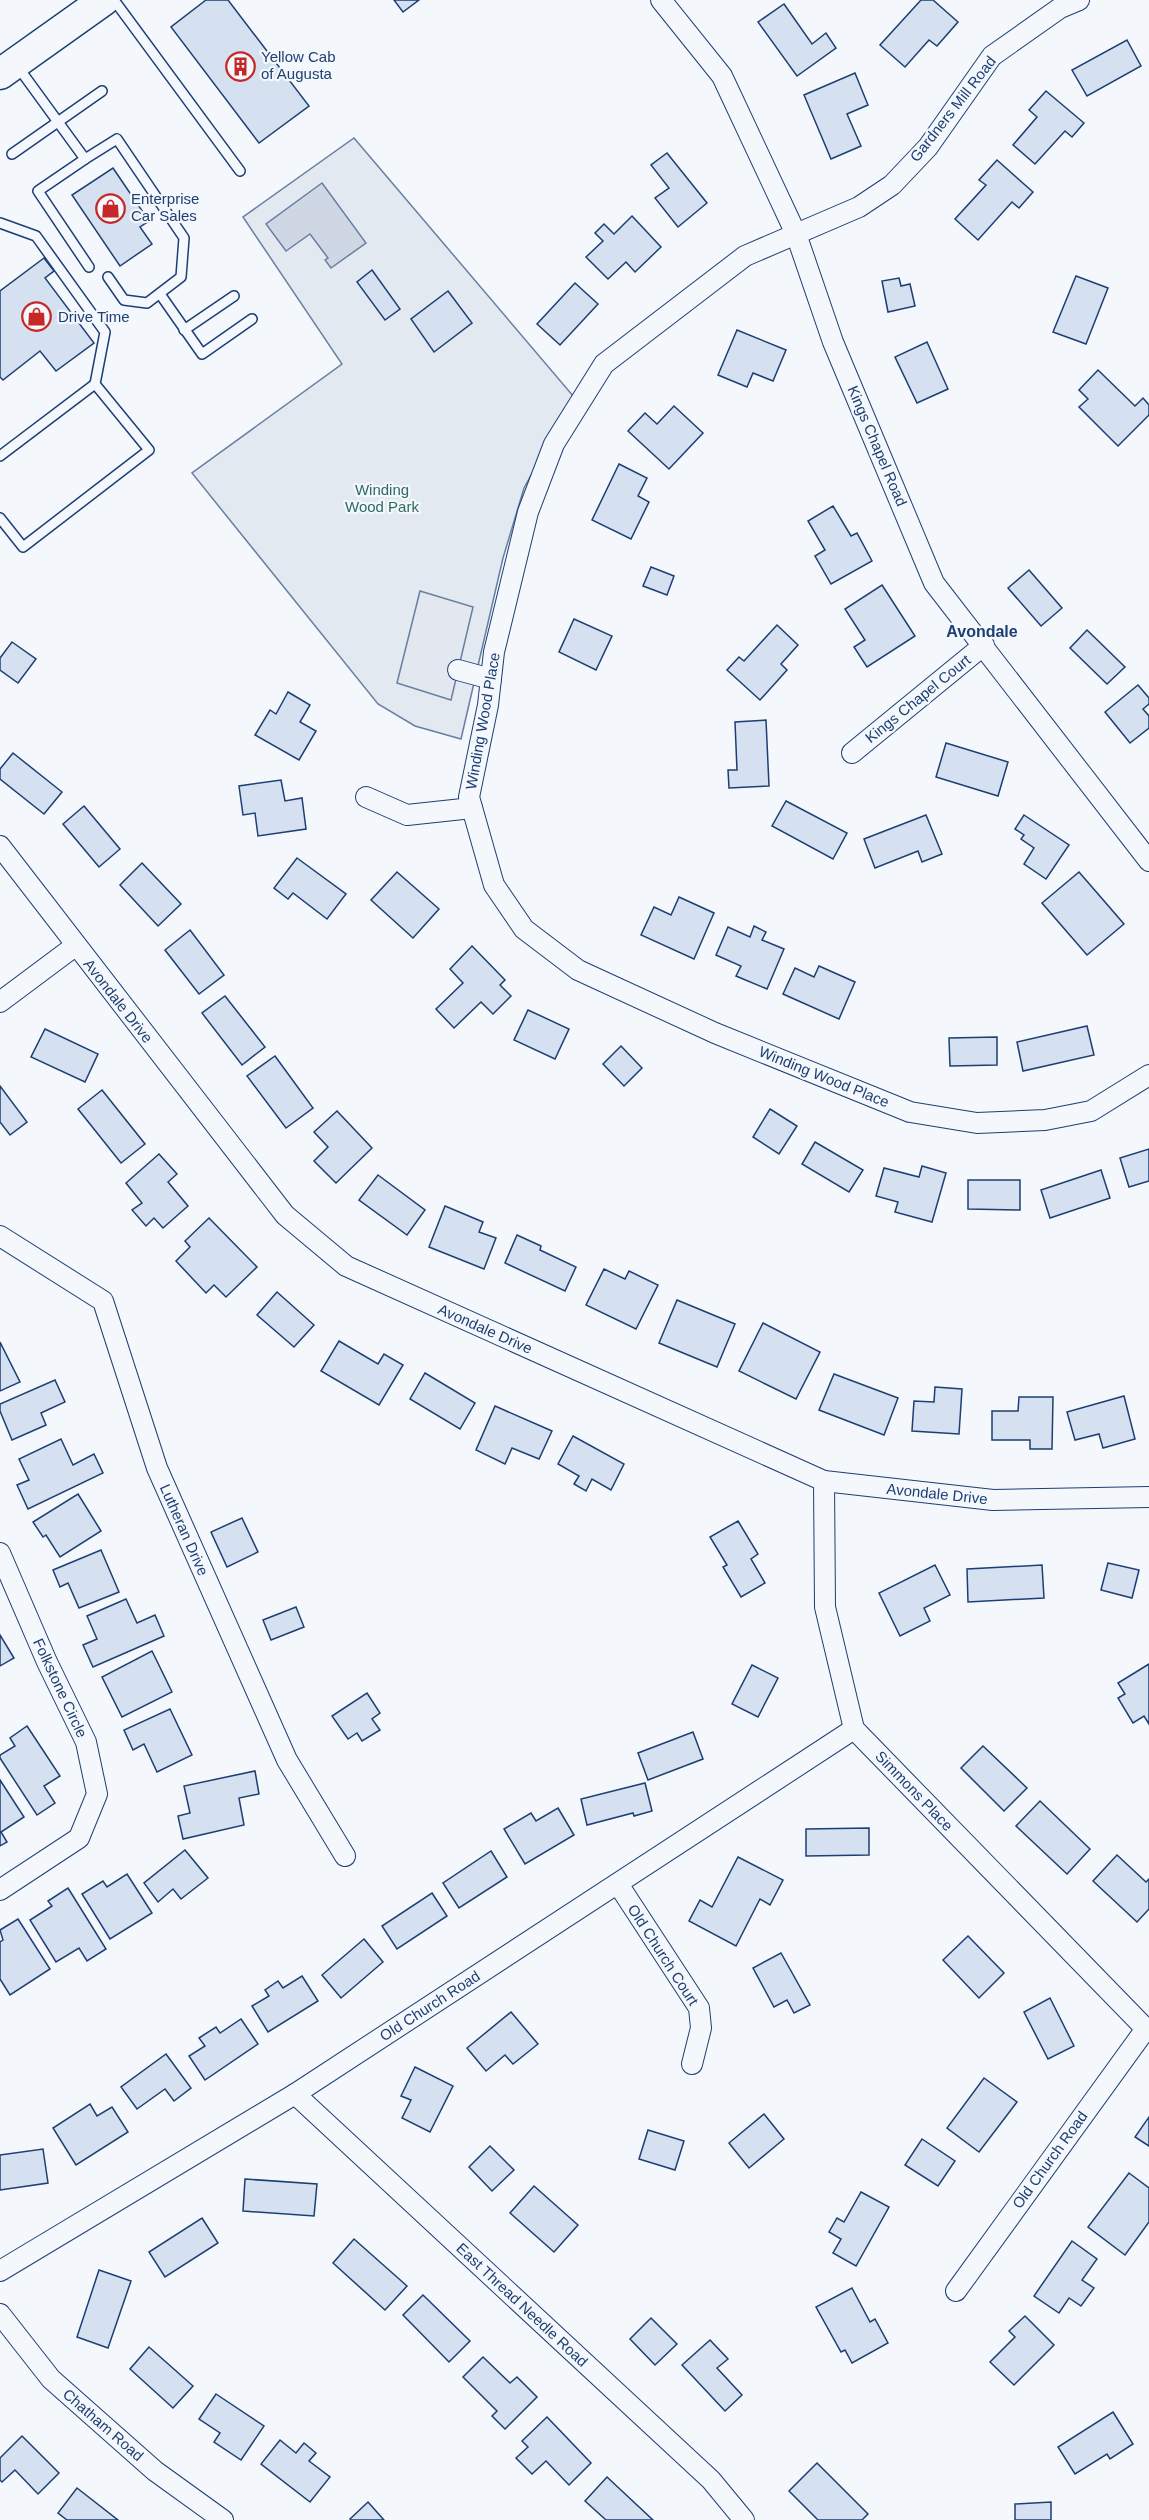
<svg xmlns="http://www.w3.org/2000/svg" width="1149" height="2520" viewBox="0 0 1149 2520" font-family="Helvetica,sans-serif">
  <rect width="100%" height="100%" fill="#f4f7fb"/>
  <polygon fill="#e3e9f0" stroke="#687fa3" stroke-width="1.5" points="354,138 574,397 524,488 503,558 461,739 415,726 378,704 192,473 342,364 243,217"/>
  <polygon fill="#e3e8f0" stroke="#687fa3" stroke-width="1.5" points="420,591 473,607 451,700 397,683"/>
  <polygon fill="#cfd7e4" stroke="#687fa3" stroke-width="1.5" points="322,183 366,243 331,268 325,260 328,258 310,234 286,251 266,224"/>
  <g fill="#d5e0f0" stroke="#1d3f73" stroke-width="1.5">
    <polygon points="206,0 228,0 309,106 259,143 171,27"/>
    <polygon points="394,0 419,0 403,12"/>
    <polygon points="921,0 933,0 958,22 937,46 929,40 905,67 880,45"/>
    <polygon points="784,4 812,44 826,33 836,48 797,76 758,22"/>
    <polygon points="1127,40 1141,66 1087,96 1072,70"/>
    <polygon points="855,73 868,105 847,114 861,146 831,159 804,95"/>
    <polygon points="1046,91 1084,123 1072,137 1065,131 1035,164 1013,145 1037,117 1029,110"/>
    <polygon points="667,153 707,203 678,227 655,198 669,188 651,165"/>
    <polygon points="997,160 1033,192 1019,208 1012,202 978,240 955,219 986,185 979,180"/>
    <polygon points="113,168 149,221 140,227 152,244 120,266 72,195"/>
    <polygon points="632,216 661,247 635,272 626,262 608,279 586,257 603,241 595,233 604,224 614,234"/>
    <polygon points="44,258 54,271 45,278 94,343 56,371 40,351 3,380 0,377 0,291"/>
    <polygon points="372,270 400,309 385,320 357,282"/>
    <polygon points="1076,276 1108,288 1086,344 1053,332"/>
    <polygon points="899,278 901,286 910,284 915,306 888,312 882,281"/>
    <polygon points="575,283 598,304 560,345 537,324"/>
    <polygon points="448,291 472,323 434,352 411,319"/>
    <polygon points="737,330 786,350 773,381 753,373 747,387 718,375"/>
    <polygon points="927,342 948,389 917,403 895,357"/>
    <polygon points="1098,370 1135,406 1143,398 1149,405 1149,415 1118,446 1079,407 1088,399 1079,390"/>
    <polygon points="674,406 703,433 669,469 628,431 645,413 657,424"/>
    <polygon points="619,464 647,478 638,496 649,502 631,539 592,520"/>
    <polygon points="833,506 851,536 857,533 872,561 831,584 815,556 825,550 808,521"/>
    <polygon points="651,567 674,576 667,595 643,586"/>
    <polygon points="1029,570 1062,608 1041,626 1008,588"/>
    <polygon points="882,585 915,636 867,667 854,647 865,640 845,609"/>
    <polygon points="574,619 612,636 596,670 559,652"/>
    <polygon points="777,625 798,645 781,664 787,670 760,700 727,670 739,657 744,661"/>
    <polygon points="1087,630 1125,667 1107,684 1070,648"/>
    <polygon points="12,642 36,659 18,683 0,670 0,658"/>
    <polygon points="1138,685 1149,698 1149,704 1143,709 1149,716 1149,728 1130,743 1105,712"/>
    <polygon points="288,692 310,705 300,722 316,731 299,760 255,735 270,710 276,714"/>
    <polygon points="766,720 769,786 729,788 728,770 737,770 735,722"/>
    <polygon points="946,743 1008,762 998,796 936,777"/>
    <polygon points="13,753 62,792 44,814 0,779 0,769"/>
    <polygon points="281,780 285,801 302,798 306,829 258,836 255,813 243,815 239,786"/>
    <polygon points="786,801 847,833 833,859 772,826"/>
    <polygon points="84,806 120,849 99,867 63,824"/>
    <polygon points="926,815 942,854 922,862 918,851 875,868 864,839"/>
    <polygon points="1024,815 1069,845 1046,879 1024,864 1034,848 1021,839 1024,835 1015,829"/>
    <polygon points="297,858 346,894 327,919 293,893 288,899 274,888"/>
    <polygon points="142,863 181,904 158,926 120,885"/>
    <polygon points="397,872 439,909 413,938 371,900"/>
    <polygon points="1079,872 1124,924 1087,955 1042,903"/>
    <polygon points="679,897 714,913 694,959 641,935 654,907 671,915"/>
    <polygon points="754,926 766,932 762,940 784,949 767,989 736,976 741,966 716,955 728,927 750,937"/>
    <polygon points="190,930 224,975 199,994 165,950"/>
    <polygon points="472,946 505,980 500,985 511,996 493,1014 481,1002 454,1028 436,1009 463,983 450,969"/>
    <polygon points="819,966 855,982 839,1019 783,994 795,968 814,977"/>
    <polygon points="225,996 265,1047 242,1065 202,1013"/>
    <polygon points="528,1010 569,1029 555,1059 514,1040"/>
    <polygon points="1087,1026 1094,1055 1023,1071 1017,1042"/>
    <polygon points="45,1029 98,1054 85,1082 31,1057"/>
    <polygon points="997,1037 997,1065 950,1066 949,1038"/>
    <polygon points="621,1046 642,1068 624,1086 603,1064"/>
    <polygon points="275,1056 313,1108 286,1128 247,1076"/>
    <polygon points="0,1086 27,1122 10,1135 0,1122"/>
    <polygon points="102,1090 145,1144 121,1163 78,1109"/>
    <polygon points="770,1109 797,1126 779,1154 753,1137"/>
    <polygon points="337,1111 372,1148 336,1183 314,1161 328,1147 314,1132"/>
    <polygon points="815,1142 863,1170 849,1192 802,1164"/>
    <polygon points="1149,1149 1149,1181 1129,1187 1120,1158"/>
    <polygon points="159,1154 177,1174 168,1182 188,1206 163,1228 154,1218 146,1226 132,1210 142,1203 126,1183"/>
    <polygon points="922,1166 946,1173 932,1222 895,1212 898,1202 876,1196 884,1168 919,1177"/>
    <polygon points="1101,1170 1110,1198 1050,1218 1041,1190"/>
    <polygon points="378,1175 425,1210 407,1235 359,1200"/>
    <polygon points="968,1180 1020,1180 1020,1210 968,1209"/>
    <polygon points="445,1206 483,1222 479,1232 496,1238 484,1269 429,1247"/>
    <polygon points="209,1218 257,1267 226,1297 214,1285 206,1293 176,1261 190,1247 185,1241"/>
    <polygon points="517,1235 541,1246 540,1250 576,1267 565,1291 505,1263"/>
    <polygon points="604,1269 625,1279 629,1271 658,1285 636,1329 586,1305"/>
    <polygon points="277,1292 314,1325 294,1347 257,1315"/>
    <polygon points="677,1300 735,1324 717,1367 659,1343"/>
    <polygon points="763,1323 820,1352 796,1399 739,1371"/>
    <polygon points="339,1341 378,1364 384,1354 403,1365 379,1405 321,1371"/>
    <polygon points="0,1342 20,1382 0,1391"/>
    <polygon points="425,1373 475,1403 460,1429 410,1399"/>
    <polygon points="834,1374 898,1398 884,1435 819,1410"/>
    <polygon points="55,1380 65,1402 41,1413 46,1425 12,1440 0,1411 0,1404"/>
    <polygon points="935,1387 962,1389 959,1434 912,1431 914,1401 934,1402"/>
    <polygon points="1124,1396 1135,1439 1103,1448 1099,1434 1075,1440 1067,1412"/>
    <polygon points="1019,1397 1053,1397 1052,1449 1030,1449 1030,1440 992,1440 992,1411 1018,1411"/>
    <polygon points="495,1406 552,1431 539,1459 512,1448 505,1464 476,1450"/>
    <polygon points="573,1436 624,1464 611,1490 592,1479 586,1491 574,1484 579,1476 558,1464"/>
    <polygon points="61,1439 73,1465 94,1454 103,1473 28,1509 17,1485 29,1480 19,1459"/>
    <polygon points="78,1494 101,1531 60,1557 46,1535 43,1537 33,1522"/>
    <polygon points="242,1518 258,1552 227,1567 211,1532"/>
    <polygon points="738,1521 758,1554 751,1559 765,1583 741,1597 723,1567 727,1565 710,1537"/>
    <polygon points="101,1550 119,1592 79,1608 68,1583 60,1587 53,1570"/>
    <polygon points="1108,1563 1139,1570 1132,1598 1101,1590"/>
    <polygon points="935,1565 950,1595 924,1608 930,1621 900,1636 879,1593"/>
    <polygon points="1042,1565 1044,1598 968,1602 967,1569"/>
    <polygon points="126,1599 137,1623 155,1615 164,1636 93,1667 83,1645 97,1639 87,1616"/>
    <polygon points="296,1607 304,1627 271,1640 263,1620"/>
    <polygon points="0,1635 14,1658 0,1666"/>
    <polygon points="152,1651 172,1692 122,1717 102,1677"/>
    <polygon points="1149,1664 1149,1724 1144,1716 1133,1723 1118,1698 1125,1694 1118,1683"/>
    <polygon points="752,1665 778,1678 758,1717 732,1704"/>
    <polygon points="367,1693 380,1713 372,1719 380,1730 362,1741 357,1733 348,1739 332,1716"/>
    <polygon points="170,1709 192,1755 157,1772 144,1744 133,1750 124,1730"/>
    <polygon points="27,1726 60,1776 44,1786 55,1803 37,1815 0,1758 0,1755 15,1746 10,1738"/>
    <polygon points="693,1732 703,1759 648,1780 638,1753"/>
    <polygon points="983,1746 1027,1788 1004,1811 961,1768"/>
    <polygon points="255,1771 259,1794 239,1798 244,1825 183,1839 178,1816 190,1813 184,1786"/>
    <polygon points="0,1780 24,1817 1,1832 7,1842 0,1846"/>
    <polygon points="645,1783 652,1811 634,1816 633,1813 587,1825 581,1799"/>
    <polygon points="1040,1801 1090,1849 1067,1874 1016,1826"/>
    <polygon points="558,1808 574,1835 525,1864 504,1829 531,1813 536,1821"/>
    <polygon points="869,1828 869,1855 806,1856 806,1829"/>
    <polygon points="185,1850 208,1878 181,1899 173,1889 158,1902 144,1883"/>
    <polygon points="491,1851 507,1877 459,1908 443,1883"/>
    <polygon points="1117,1855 1146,1882 1149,1879 1149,1909 1137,1922 1093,1881"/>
    <polygon points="738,1857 783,1880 770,1905 760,1899 736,1946 689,1921 700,1900 712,1907"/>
    <polygon points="127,1874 152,1913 110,1939 82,1894 103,1881 107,1887"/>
    <polygon points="68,1888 106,1949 87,1961 79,1948 56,1962 30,1920 52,1906 48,1901"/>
    <polygon points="432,1893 447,1916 397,1949 382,1926"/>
    <polygon points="18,1919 50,1969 10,1995 0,1979 0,1942 3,1940 0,1930"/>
    <polygon points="968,1936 1004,1973 979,1998 943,1960"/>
    <polygon points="364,1939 383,1962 341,1998 322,1975"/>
    <polygon points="781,1953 810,2005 794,2013 787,2000 774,2007 753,1968"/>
    <polygon points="302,1976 318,2001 268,2032 252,2006 269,1996 265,1990 278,1981 283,1988"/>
    <polygon points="1050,1998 1074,2046 1048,2059 1024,2012"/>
    <polygon points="511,2012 538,2044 513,2064 505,2055 486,2071 467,2048"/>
    <polygon points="241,2019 258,2044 205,2080 189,2056 205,2046 199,2038 216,2027 220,2033"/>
    <polygon points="166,2054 191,2088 174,2101 165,2089 137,2109 121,2087"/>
    <polygon points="415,2067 453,2086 430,2132 402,2118 411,2100 401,2096"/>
    <polygon points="984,2078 1017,2102 979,2152 947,2128"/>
    <polygon points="90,2104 97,2116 112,2107 128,2132 76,2165 53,2128"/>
    <polygon points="764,2114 784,2139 749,2168 729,2143"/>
    <polygon points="1149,2117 1149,2146 1135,2137"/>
    <polygon points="648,2130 684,2141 675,2170 639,2159"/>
    <polygon points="922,2139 955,2161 938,2186 905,2165"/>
    <polygon points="490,2146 514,2170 492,2191 469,2167"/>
    <polygon points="43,2149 48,2183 0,2190 0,2155"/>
    <polygon points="1129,2173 1149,2188 1149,2222 1125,2255 1088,2227"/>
    <polygon points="245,2179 317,2184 314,2216 243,2211"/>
    <polygon points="534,2186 578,2225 554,2252 510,2213"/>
    <polygon points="861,2192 889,2207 856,2266 833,2253 841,2239 829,2232 837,2218 844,2222"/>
    <polygon points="202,2218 218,2243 165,2277 149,2252"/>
    <polygon points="354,2239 407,2286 385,2310 333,2263"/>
    <polygon points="1072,2241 1097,2259 1082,2280 1094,2288 1081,2306 1069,2298 1059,2313 1034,2296"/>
    <polygon points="99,2270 131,2281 108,2348 77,2337"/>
    <polygon points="852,2288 870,2322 875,2319 888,2343 852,2363 845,2350 841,2352 816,2307"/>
    <polygon points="423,2295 470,2341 449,2362 403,2315"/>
    <polygon points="1025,2316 1054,2345 1014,2385 990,2362 1015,2337 1009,2331"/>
    <polygon points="651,2318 677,2344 655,2365 630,2339"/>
    <polygon points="710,2340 728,2359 717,2368 742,2395 725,2411 682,2365"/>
    <polygon points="149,2347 193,2386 173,2408 130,2369"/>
    <polygon points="483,2357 510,2383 517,2377 537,2397 505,2429 492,2416 497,2411 463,2377"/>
    <polygon points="216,2394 264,2426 241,2460 214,2442 220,2433 199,2419"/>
    <polygon points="1113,2412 1133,2444 1110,2459 1107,2454 1075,2474 1058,2447"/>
    <polygon points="547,2417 591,2463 569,2485 546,2461 532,2474 516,2458 528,2447 522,2441"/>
    <polygon points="22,2436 59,2473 38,2494 15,2470 2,2482 0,2480 0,2458"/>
    <polygon points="280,2440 296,2453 304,2443 316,2453 309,2461 330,2477 310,2502 261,2464"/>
    <polygon points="817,2463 868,2514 862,2520 818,2520 789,2491"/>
    <polygon points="607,2477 653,2520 606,2520 585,2501"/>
    <polygon points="77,2488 118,2520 67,2520 58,2513"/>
    <polygon points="368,2502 384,2520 351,2520 350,2519"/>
    <polygon points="1051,2502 1051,2520 1015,2520 1015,2504"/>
  </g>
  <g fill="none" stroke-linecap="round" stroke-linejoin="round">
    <defs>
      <g id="service">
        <polyline points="114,0 240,171"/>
        <polyline points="18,67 85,159 117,139 184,238 181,277 147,303 124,300 108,277"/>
        <polyline points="12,154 102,91"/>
        <polyline points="85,159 38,191 89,267"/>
        <polyline points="0,223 36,236 105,332 95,384 149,450 23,547 0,518"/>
        <polyline points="160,294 202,354 252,319"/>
        <polyline points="184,330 234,296"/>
        <polyline points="0,456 95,384"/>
      </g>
      <g id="minor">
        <polyline points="661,0 722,76 796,234 833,342 934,583 1149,861"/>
        <polyline points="1079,0 1060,8 992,56 928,147 892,185 859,207 745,256 604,364 554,444 528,512 494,652 488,705 469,797 494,885 524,929 578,970 715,1033 910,1112 977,1123 1045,1120 1091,1111 1149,1075"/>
        <polyline points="458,670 491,679"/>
        <polyline points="852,753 984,645"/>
        <polyline points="366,797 407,815 472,808"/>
        <polyline points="0,846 285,1215 346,1266 824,1481 993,1500 1149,1497"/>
        <polyline points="0,1002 75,946"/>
        <polyline points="0,1236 103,1301 157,1468 287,1760 345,1856"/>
        <polyline points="824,1481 825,1607 854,1729 1149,2032"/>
        <polyline points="0,1553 47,1662 86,1742 97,1794 79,1838 0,1890"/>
        <polyline points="618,1884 699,2008 701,2028 692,2064"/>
        <polyline points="295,2094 711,2480 744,2520"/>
        <polyline points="0,2271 295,2094 854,1729"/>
        <polyline points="956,2291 1145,2030"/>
        <polyline points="0,2314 51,2379 155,2471 223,2520"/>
      </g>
      <polyline id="primary" points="0,74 104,0"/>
    </defs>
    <use href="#service" stroke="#1d3f73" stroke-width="12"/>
    <use href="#minor" stroke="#1d3f73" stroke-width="22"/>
    <use href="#primary" stroke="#1d3f73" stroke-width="33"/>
    <use href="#service" stroke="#f4f7fb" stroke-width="9"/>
    <use href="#minor" stroke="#f4f7fb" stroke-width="20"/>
    <use href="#primary" stroke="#f4f7fb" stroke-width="30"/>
  </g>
  <defs>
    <symbol id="building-ring" viewBox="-11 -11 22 22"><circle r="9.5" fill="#f4f7fb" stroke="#c62828" stroke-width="1.5"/><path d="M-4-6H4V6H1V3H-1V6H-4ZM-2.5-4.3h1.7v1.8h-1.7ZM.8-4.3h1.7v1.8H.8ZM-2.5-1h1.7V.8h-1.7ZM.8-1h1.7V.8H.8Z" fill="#c62828"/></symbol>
    <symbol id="shop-ring" viewBox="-11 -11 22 22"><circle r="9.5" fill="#f4f7fb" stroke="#c62828" stroke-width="1.5"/><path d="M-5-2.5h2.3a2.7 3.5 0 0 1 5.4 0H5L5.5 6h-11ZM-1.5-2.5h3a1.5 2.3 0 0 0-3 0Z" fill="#c62828"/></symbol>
  </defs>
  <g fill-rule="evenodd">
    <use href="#building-ring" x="224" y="50" width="33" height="33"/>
    <use href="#shop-ring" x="94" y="192" width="33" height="33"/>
    <use href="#shop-ring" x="20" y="300" width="33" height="33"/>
  </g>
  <g text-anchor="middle" stroke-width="4.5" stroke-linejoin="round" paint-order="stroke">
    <g font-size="15" fill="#1d3f73" stroke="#f4f7fb" text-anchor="start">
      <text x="261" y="62">Yellow Cab<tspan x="261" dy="17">of Augusta</tspan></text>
      <text x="131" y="204">Enterprise<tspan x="131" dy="17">Car Sales</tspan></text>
      <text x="58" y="322">Drive Time</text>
    </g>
    <g font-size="15" fill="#1d3f73" stroke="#f4f7fb">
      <text transform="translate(953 109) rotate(-52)" y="5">Gardners Mill Road</text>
      <text transform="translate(877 446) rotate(67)" y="5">Kings Chapel Road</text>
      <text transform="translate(918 699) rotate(-39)" y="5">Kings Chapel Court</text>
      <text transform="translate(483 721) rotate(-80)" y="5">Winding Wood Place</text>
      <text transform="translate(118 1001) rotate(52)" y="5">Avondale Drive</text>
      <text transform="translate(824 1077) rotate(22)" y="5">Winding Wood Place</text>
      <text transform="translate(485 1329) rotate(24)" y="5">Avondale Drive</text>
      <text transform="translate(937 1494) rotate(6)" y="5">Avondale Drive</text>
      <text transform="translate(184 1530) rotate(66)" y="5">Lutheran Drive</text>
      <text transform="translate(60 1688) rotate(65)" y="5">Folkstone Circle</text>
      <text transform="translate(914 1791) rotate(46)" y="5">Simmons Place</text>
      <text transform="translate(663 1955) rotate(57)" y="5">Old Church Court</text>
      <text transform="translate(430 2006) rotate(-33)" y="5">Old Church Road</text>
      <text transform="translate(1050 2160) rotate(-54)" y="5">Old Church Road</text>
      <text transform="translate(522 2305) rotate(43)" y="5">East Thread Needle Road</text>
      <text transform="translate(103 2425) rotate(41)" y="5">Chatham Road</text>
    </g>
    <g font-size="15" fill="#2c6c60" stroke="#f4f7fb">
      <text x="382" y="495">Winding<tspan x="382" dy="17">Wood Park</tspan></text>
    </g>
    <g font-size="16" font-weight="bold" fill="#1d3f73" stroke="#f4f7fb">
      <text x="982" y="637">Avondale</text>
    </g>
  </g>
</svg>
